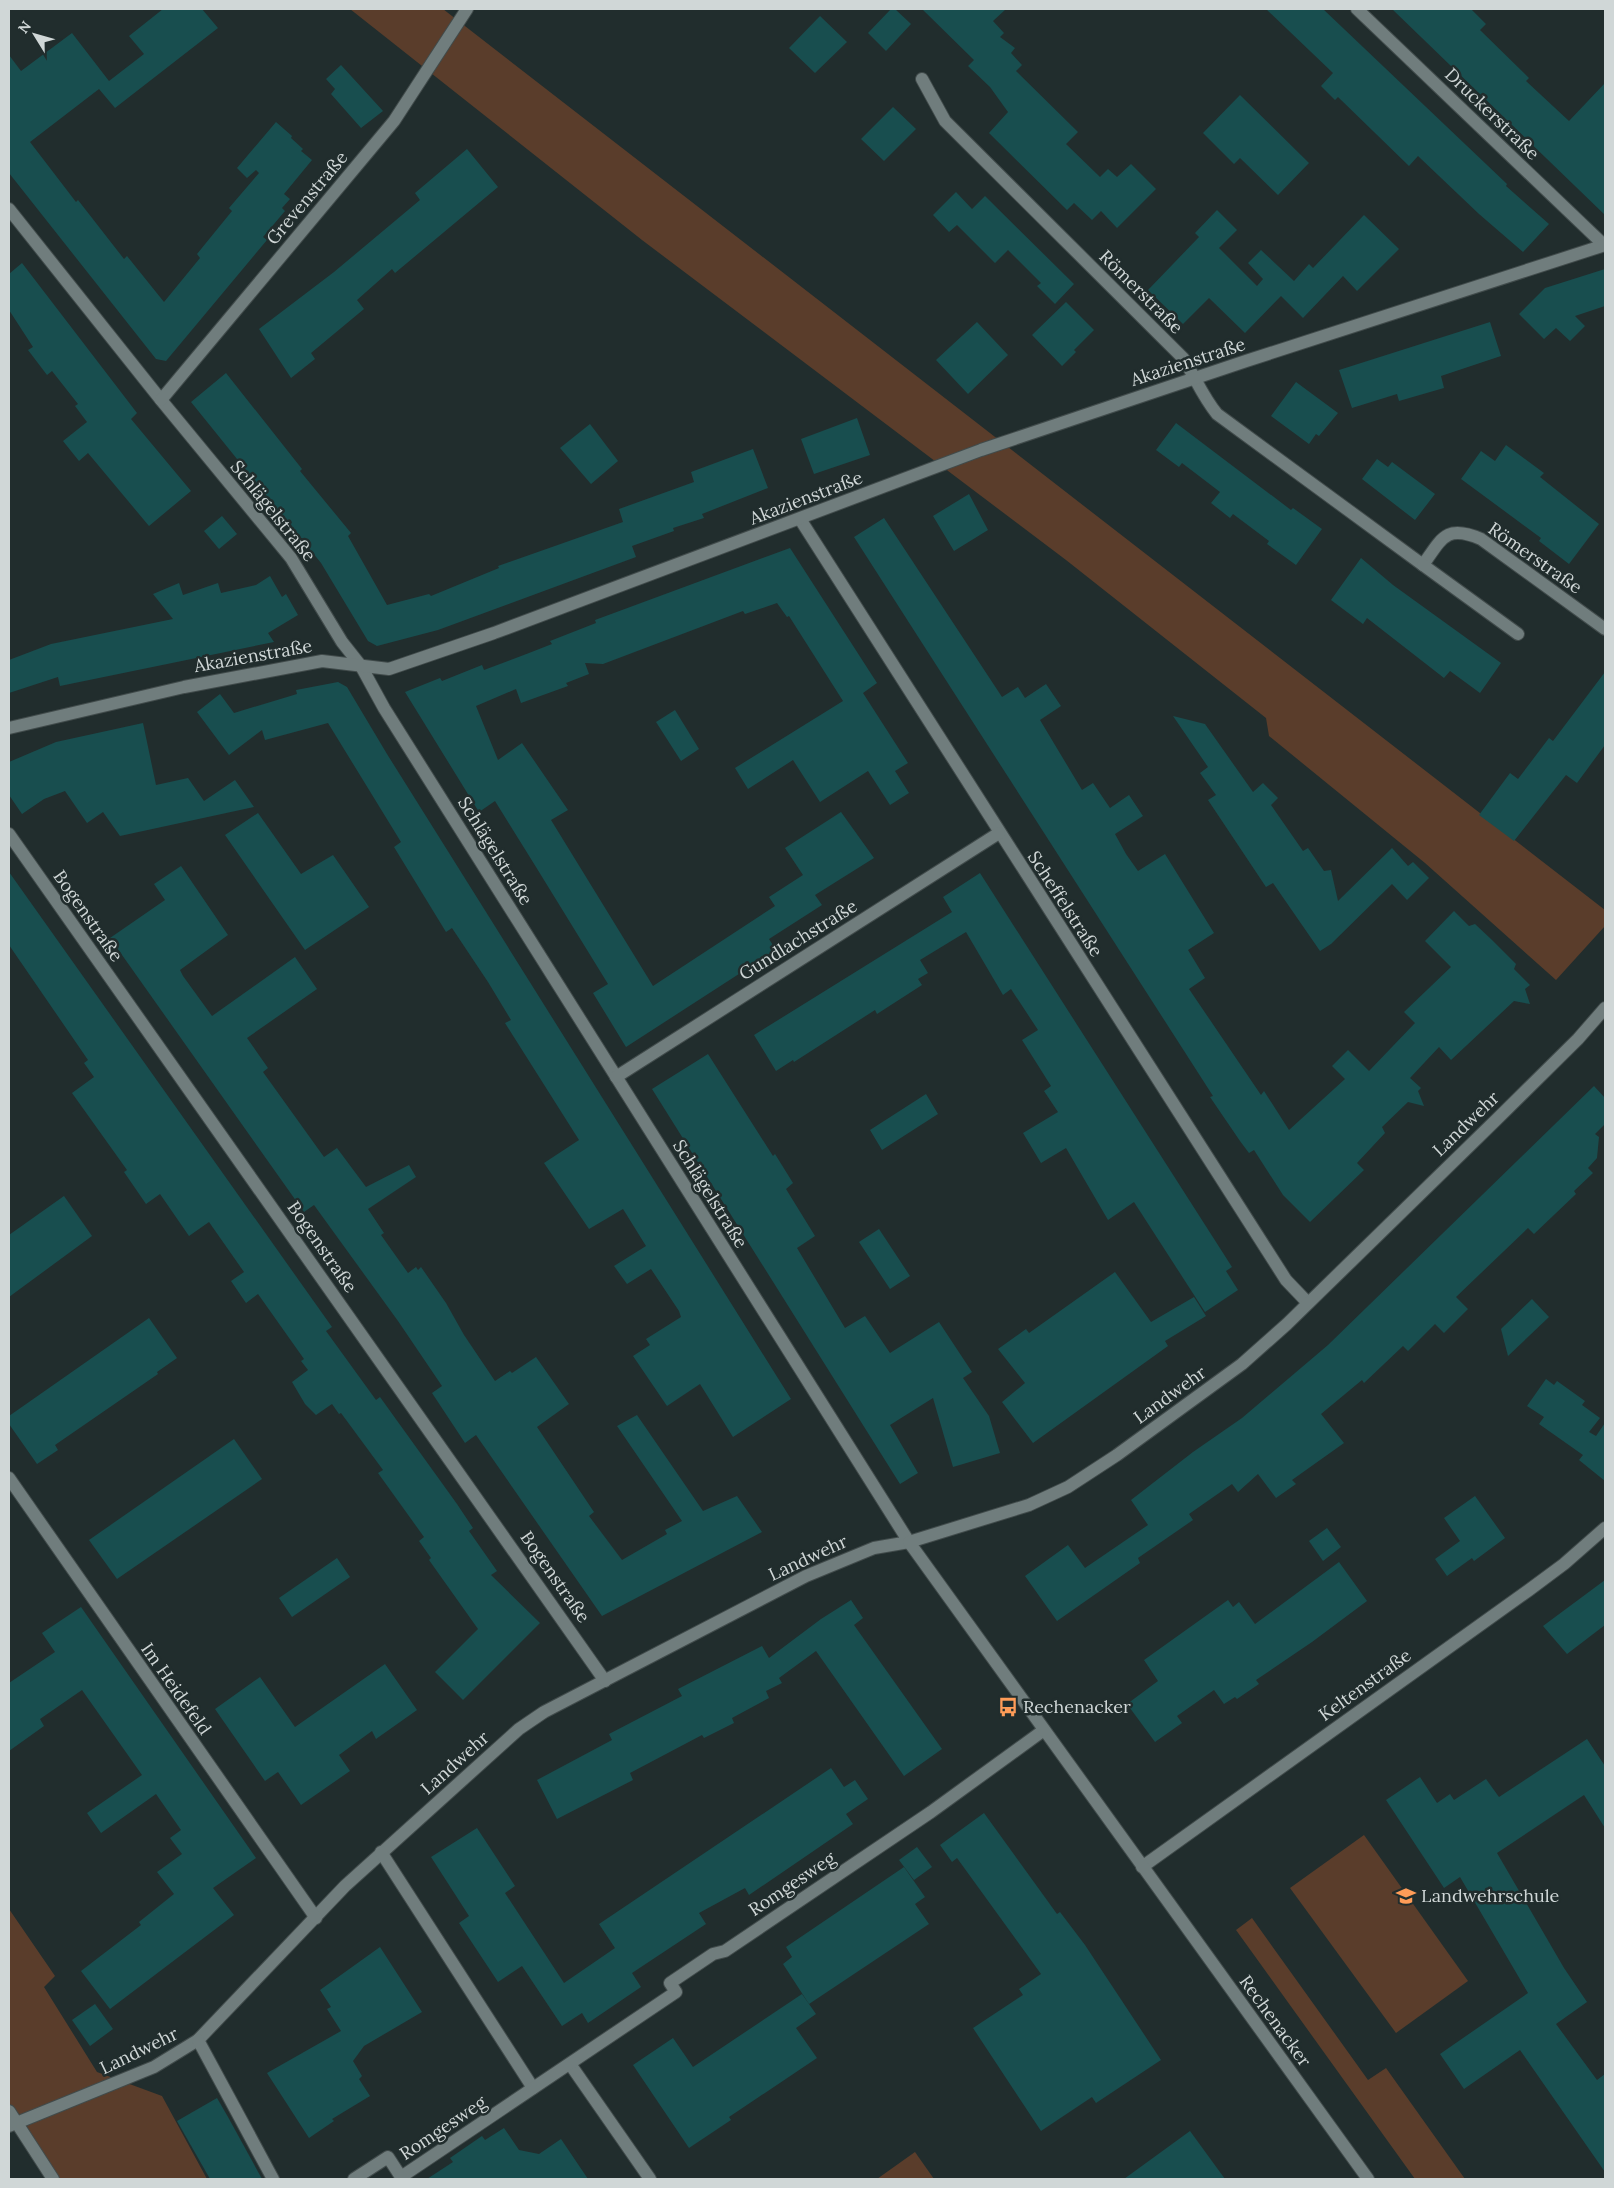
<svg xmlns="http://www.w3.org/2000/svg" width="1614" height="2188" viewBox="0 0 1614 2188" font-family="Lora,serif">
  <rect width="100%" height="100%" fill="#212d2d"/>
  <g fill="#5a3d2b">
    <polygon points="350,9 443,9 1605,910 1605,926 1556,980 1425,863 1269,736 1266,718 1066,560 642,240"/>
    <polygon points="1364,1835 1468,1981 1396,2033 1290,1888"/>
    <polygon points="9,1909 55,1976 44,1987 97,2072 162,2096 207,2179 53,2179 9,2111"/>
    <polygon points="1252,1918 1368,2080 1386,2068 1465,2179 1415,2179 1236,1930"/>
    <polygon points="915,2152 934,2179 877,2179"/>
  </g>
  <g fill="#184e4f">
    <polygon points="163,9 202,9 218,28 115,108 99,89 30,142 76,202 78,200 124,259 127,256 164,302 200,258 197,254 232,211 229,208 259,173 256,170 247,178 237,168 276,122 292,136 291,138 303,149 301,151 312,160 284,194 290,199 282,208 285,211 263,237 267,240 166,361 156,359 9,173 9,55 21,71 72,33 109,81 144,54 129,36"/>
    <polygon points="891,9 895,9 911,24 886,51 868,33"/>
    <polygon points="922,9 1006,9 993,21 1004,33 1000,37 1015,48 1011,53 1022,65 1016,71 1078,132 1066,144 1100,177 1108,169 1117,177 1131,164 1156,189 1117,228 1101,211 1092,220 1074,203 1067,210 989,133 1008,112 990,87 968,66 974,60"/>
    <polygon points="1266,9 1323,9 1507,184 1506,186 1549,224 1523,252 1479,214 1418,156 1409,166 1338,97 1335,100 1321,86 1333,73"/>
    <polygon points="1392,9 1471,9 1486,24 1480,30 1529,78 1526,81 1569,121 1605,83 1605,215"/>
    <polygon points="820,16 847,42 815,73 789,48"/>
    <polygon points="341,65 383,111 361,128 331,94 335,89 326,79"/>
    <polygon points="1240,95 1309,163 1278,195 1240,158 1234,164 1203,133"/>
    <polygon points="893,107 916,129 884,161 861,139"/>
    <polygon points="467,149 498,187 395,273 392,269 357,300 364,309 311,353 315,359 291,378 259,329 334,272 420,200 415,193"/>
    <polygon points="956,192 972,209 985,196 1074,284 1055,304 1037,286 1041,283 1008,250 995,263 957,225 949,232 933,215"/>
    <polygon points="1217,210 1237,230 1219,248 1257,286 1263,279 1248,263 1261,250 1294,281 1309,264 1313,268 1364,215 1399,249 1357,291 1343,276 1303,318 1281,296 1245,333 1209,298 1183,324 1148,290 1199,237 1195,233"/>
    <polygon points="22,263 137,413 131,419 191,491 149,526 88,453 79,461 63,441 87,422 75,406 78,404 52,371 47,375 28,350 33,347 9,310 9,274"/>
    <polygon points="1605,269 1605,306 1575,316 1585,326 1570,341 1556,328 1544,339 1519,314 1545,288"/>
    <polygon points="1066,302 1094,330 1074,350 1076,352 1062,366 1032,335"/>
    <polygon points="977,322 1008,355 968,394 936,360"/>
    <polygon points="1490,322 1501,356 1441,376 1444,388 1399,401 1397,394 1352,408 1339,370"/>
    <polygon points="226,373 302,469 300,471 351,533 348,536 387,605 429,594 431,596 499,568 498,566 623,522 619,509 694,482 691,472 753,449 768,488 702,514 704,518 673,528 674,531 632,546 636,557 438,630 377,646 368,641 321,563 191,402"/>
    <polygon points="1296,382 1338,413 1319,436 1316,434 1309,444 1271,416"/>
    <polygon points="857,418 870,455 814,474 801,439"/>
    <polygon points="1176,423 1291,510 1293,508 1322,529 1296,565 1267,544 1269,541 1233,514 1230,518 1211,503 1220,492 1182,463 1179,467 1156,450"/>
    <polygon points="590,424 618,461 591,484 560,448"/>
    <polygon points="1506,445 1544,473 1540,477 1599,524 1569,564 1539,541 1541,538 1461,479 1481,451 1495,461"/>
    <polygon points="1377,459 1388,467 1392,462 1435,494 1415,520 1362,479"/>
    <polygon points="969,494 988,530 954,551 933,516"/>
    <polygon points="222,516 237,534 219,549 204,531"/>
    <polygon points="884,518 1002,697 1018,687 1025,698 1046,684 1061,706 1040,720 1082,790 1093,783 1110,808 1129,795 1143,816 1115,834 1126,854 1138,871 1165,854 1214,933 1188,950 1205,978 1189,989 1261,1095 1264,1091 1289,1130 1345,1079 1332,1066 1348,1050 1369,1071 1415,1023 1404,1012 1451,967 1425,941 1454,911 1469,926 1475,924 1492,940 1516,964 1514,969 1530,985 1525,989 1530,1004 1514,1001 1451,1060 1439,1047 1410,1078 1421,1088 1418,1091 1424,1106 1408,1102 1382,1127 1385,1133 1357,1163 1364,1170 1310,1222 1283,1195 1254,1150 1249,1153 1240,1141 1210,1097 1213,1096 854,537"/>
    <polygon points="790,548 877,683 863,693 908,763 895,771 909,793 890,805 868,771 820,802 793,760 748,789 735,768 843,701 789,616 787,617 777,603 745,614 743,611 603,664 585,663 589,674 566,683 568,686 521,703 516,689 476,706 498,760 522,743 568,810 551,820 653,986 775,906 769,897 803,875 785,848 841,812 874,858 815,895 822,905 769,939 776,950 626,1047 593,993 608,984 536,867 495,801 479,812 405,692 440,678 442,681 482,665 484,670 529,653 552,644 550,641 596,623 595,620"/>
    <polygon points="1361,558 1393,585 1501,663 1480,693 1450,671 1444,678 1367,618 1363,624 1331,600"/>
    <polygon points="270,576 282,597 286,594 298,615 268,633 274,642 60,686 58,677 9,693 9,660 51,644 173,619 153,594 179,583 183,595 218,583 221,593 256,585"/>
    <polygon points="1605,672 1605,745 1577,783 1566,775 1514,841 1479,815 1510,773 1518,779 1549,738 1553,741"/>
    <polygon points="338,682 347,687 387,754 791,1399 733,1437 700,1384 667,1406 633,1356 650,1345 646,1339 681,1317 679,1311 651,1269 627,1284 614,1266 646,1246 623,1209 589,1229 544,1163 579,1140 505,1023 511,1020 488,982 452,928 446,932 394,847 401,842 328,723 265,740 262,730 229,755 197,712 220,694 234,713 297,694 296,690"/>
    <polygon points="675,710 699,749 681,761 656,722"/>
    <polygon points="1173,716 1205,724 1253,792 1263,783 1278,798 1271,805 1303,851 1308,848 1324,871 1331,870 1338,901 1392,848 1408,866 1413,862 1429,878 1407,900 1392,884 1331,944 1320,951 1273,883 1266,887 1208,800 1216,795 1200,773 1208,767"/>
    <polygon points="143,723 156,785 188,778 204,801 235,780 254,807 120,836 103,812 87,823 65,791 44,799 22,814 9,795 9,762 56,742"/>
    <polygon points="258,813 301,874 333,855 369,907 305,950 225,835"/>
    <polygon points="181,866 228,935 180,970 183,976 212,1016 295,957 317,989 247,1038 268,1068 263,1072 324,1157 337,1148 366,1187 409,1165 416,1177 368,1209 384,1233 381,1235 408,1273 416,1267 418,1270 421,1267 446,1303 464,1335 495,1381 510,1371 512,1373 536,1357 569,1404 537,1427 594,1512 589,1516 622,1560 667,1534 665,1530 682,1521 617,1426 637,1415 703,1511 737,1496 762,1532 602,1616 476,1435 465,1443 432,1393 442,1386 398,1321 314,1205 304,1212 110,938 165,900 154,884"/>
    <polygon points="9,872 332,1327 326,1331 376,1400 380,1397 457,1504 473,1528 469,1531 497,1571 491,1575 540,1623 463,1700 435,1672 478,1629 429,1560 431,1558 419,1541 424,1537 378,1473 383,1470 341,1413 339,1414 332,1404 316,1415 305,1404 292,1382 308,1370 301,1361 304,1359 258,1294 246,1303 231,1281 244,1272 209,1222 189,1236 160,1194 146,1204 124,1172 127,1170 72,1093 94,1077 84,1063 88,1060 9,945"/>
    <polygon points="980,873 1232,1267 1226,1271 1238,1290 1205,1312 1134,1202 1108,1220 1066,1148 1041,1163 1023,1133 1058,1112 1044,1091 1051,1086 1022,1040 1038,1030 1011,989 1003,995 966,932 920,960 928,973 918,979 922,985 877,1014 875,1010 794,1062 793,1060 776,1071 754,1035 952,912 943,897"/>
    <polygon points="708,1054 773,1156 775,1154 793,1183 786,1189 815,1236 797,1248 845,1328 865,1316 890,1353 939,1322 972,1372 963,1378 989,1416 1000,1453 953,1467 933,1398 890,1425 918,1473 900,1484 652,1089"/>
    <polygon points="1594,1086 1605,1098 1605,1124 1595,1134 1599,1137 1597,1158 1588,1168 1593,1173 1574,1191 1576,1194 1534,1234 1528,1228 1456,1297 1468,1309 1444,1333 1435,1324 1408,1351 1403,1346 1364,1383 1362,1380 1321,1414 1344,1443 1292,1480 1296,1484 1276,1498 1258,1474 1238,1492 1232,1484 1189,1514 1193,1520 1138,1558 1140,1563 1057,1621 1025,1576 1068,1545 1085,1568 1148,1525 1131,1500 1193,1452 1242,1418 1328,1345"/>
    <polygon points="926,1094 938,1114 882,1150 870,1130"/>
    <polygon points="64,1196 92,1236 9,1297 9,1235"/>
    <polygon points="879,1229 910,1276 890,1289 859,1242"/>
    <polygon points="1115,1272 1151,1322 1194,1297 1206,1316 1165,1341 1168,1346 1033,1443 1002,1402 1025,1383 998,1349 1026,1329 1029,1333"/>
    <polygon points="1532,1299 1549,1317 1508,1356 1501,1329"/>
    <polygon points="149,1318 177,1358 157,1372 158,1374 55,1445 58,1450 37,1464 9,1424 9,1416"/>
    <polygon points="1546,1379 1554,1385 1557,1381 1585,1401 1582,1405 1600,1418 1589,1432 1596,1436 1605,1423 1605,1481 1579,1460 1583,1455 1539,1424 1544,1417 1527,1406"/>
    <polygon points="234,1439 262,1479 117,1579 89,1540"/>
    <polygon points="1475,1496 1505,1538 1474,1561 1472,1558 1447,1576 1435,1559 1460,1541 1444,1518"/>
    <polygon points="1327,1528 1341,1547 1323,1561 1309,1541"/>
    <polygon points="337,1558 350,1577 292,1617 279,1598"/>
    <polygon points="1339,1562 1367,1601 1312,1642 1256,1680 1259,1684 1237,1699 1235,1697 1224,1704 1214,1690 1177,1716 1182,1723 1155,1742 1127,1704 1158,1681 1144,1660 1228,1600 1233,1607 1239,1602 1255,1624"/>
    <polygon points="1605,1580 1605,1625 1567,1654 1543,1626"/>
    <polygon points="851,1600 863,1618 854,1625 942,1749 904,1776 816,1651 779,1678 782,1683 766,1691 769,1698 732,1718 734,1723 704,1738 702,1735 630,1773 633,1780 557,1819 537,1780 612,1740 609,1734 682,1696 678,1689 762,1646 769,1658 821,1619"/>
    <polygon points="81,1607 256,1858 213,1888 234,1915 110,2009 81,1971 141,1925 139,1922 174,1894 157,1872 182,1854 170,1838 181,1830 156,1794 101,1833 87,1813 142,1775 82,1690 40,1719 44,1726 9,1751 9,1683 55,1652 42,1633"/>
    <polygon points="385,1664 417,1710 376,1739 372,1731 339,1755 350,1771 301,1805 278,1772 265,1781 215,1709 260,1677 295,1727"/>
    <polygon points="1587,1739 1605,1766 1605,1828 1584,1795 1497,1853 1564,1968 1587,2002 1556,2024 1597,2080 1605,2074 1605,2172 1520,2050 1464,2089 1440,2054 1528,1993 1460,1877 1444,1888 1386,1800 1420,1777 1437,1803 1450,1794 1454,1800 1486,1779 1499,1797"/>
    <polygon points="831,1768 844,1787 855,1780 868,1799 846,1814 853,1824 749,1895 745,1888 699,1913 706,1924 632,1973 641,1987 588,2023 582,2013 562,2026 522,1966 498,1982 459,1923 469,1916 431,1857 477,1828 515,1886 505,1893 564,1983 615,1948 599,1924"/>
    <polygon points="984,1813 1057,1914 1060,1912 1085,1945 1161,2060 1096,2103 1092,2097 1041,2131 973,2028 1023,1995 1019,1989 1041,1974 957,1858 952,1862 940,1845"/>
    <polygon points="917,1847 932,1867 914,1880 899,1860"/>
    <polygon points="904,1867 925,1897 915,1904 929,1924 809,2004 783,1964 792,1957 786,1947"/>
    <polygon points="380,1947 422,2012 364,2046 353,2061 362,2076 359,2079 370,2096 332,2119 334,2121 309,2138 267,2073 341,2031 327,2009 331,2007 320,1990"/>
    <polygon points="802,1994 816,2014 796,2028 817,2058 729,2117 731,2120 689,2148 633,2065 673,2038 693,2067"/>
    <polygon points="95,2004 113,2029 90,2046 72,2020"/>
    <polygon points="217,2098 228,2117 262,2179 210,2179 177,2121"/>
    <polygon points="504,2128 519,2150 539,2154 561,2139 588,2179 427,2179 453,2162 450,2158 482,2136 485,2140"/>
    <polygon points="1190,2131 1225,2179 1124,2179"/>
  </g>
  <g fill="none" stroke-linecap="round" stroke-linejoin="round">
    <defs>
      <g id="street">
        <polyline points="1357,9 1604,245"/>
        <path d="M 922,79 L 945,121 L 1183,358 C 1195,377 1203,397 1217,414 L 1423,565 C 1442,538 1446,524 1481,539 L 1605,629"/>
        <polyline points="9,209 161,400 291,558 342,642 361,666 384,708 909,1542 874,1548 806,1576 544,1712 519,1729 345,1886 198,2040 154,2067 9,2126"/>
        <polyline points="161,400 394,121 467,9"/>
        <polyline points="800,519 1286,1280 1308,1303"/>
        <polyline points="1423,565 1518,634"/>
        <polyline points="9,728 184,687 322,661 389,669 494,633 981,450 1246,361 1605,245"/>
        <polyline points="9,834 605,1681"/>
        <polyline points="616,1077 999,833"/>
        <polyline points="9,1478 316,1918"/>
        <polyline points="381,1852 533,2088"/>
        <polyline points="1142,1867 1529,1590 1564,1564 1605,1528"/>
        <polyline points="198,2040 273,2179"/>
        <polyline points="570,2064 650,2179"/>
        <polyline points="9,2111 53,2179"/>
        <polyline points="354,2179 388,2157 401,2177 676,1992 670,1983 713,1954 725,1951 931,1812 1044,1730"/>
      </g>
      <polyline id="secondary" points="1368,2179 909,1542 1029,1505 1068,1487 1117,1455 1242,1364 1287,1324 1496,1120 1578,1039 1605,1008"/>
    </defs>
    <use href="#street" stroke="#414b4b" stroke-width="14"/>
    <use href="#secondary" stroke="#414b4b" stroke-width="14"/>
    <use href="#street" stroke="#707d7d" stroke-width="12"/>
    <use href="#secondary" stroke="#707d7d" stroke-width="12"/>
  </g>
  <defs>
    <symbol id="bus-bare" viewBox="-9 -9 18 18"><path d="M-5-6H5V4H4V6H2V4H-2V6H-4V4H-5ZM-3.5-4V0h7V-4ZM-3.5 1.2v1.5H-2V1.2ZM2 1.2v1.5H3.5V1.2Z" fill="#fe9c58" stroke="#212d2d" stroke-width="2.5" paint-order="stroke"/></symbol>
    <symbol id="school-bare" viewBox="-9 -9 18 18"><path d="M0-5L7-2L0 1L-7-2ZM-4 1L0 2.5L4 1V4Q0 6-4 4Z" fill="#fe9c58" stroke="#212d2d" stroke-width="2.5" paint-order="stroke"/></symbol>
  </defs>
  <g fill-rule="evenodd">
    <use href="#bus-bare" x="994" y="1693" width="28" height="28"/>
    <use href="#school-bare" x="1392" y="1882" width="28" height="28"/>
  </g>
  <g text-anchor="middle" stroke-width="5" stroke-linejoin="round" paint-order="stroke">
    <g font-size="18" fill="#d0d7d7" stroke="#212d2d">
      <text transform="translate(1492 114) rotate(44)" y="6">Druckerstraße</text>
      <text transform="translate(307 198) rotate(-50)" y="6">Grevenstraße</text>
      <text transform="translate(1141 292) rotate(45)" y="6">Römerstraße</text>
      <text transform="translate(1188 362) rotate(-18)" y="6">Akazienstraße</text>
      <text transform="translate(806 498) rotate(-21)" y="6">Akazienstraße</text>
      <text transform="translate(273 511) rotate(51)" y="6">Schlägelstraße</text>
      <text transform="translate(1535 558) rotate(35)" y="6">Römerstraße</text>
      <text transform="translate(253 656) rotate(-10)" y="6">Akazienstraße</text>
      <text transform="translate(495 851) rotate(58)" y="6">Schlägelstraße</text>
      <text transform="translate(1065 904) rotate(57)" y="6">Scheffelstraße</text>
      <text transform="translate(88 916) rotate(55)" y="6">Bogenstraße</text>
      <text transform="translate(798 940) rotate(-32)" y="6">Gundlachstraße</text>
      <text transform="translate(1466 1124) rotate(-44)" y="6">Landwehr</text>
      <text transform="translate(710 1194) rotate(58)" y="6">Schlägelstraße</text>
      <text transform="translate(322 1247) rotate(55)" y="6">Bogenstraße</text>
      <text transform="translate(1170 1395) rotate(-36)" y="6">Landwehr</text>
      <text transform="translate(808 1558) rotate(-25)" y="6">Landwehr</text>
      <text transform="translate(555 1577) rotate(55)" y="6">Bogenstraße</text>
      <text transform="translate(1365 1685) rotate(-36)" y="6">Keltenstraße</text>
      <text transform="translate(176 1689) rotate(55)" y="6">Im Heidefeld</text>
      <text transform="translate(455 1763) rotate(-42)" y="6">Landwehr</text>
      <text transform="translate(792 1884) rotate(-34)" y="6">Romgesweg</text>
      <text transform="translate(1275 2021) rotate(54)" y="6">Rechenacker</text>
      <text transform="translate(139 2051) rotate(-26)" y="6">Landwehr</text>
      <text transform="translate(443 2128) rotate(-34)" y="6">Romgesweg</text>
    </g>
    <g font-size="18" fill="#d0d7d7" stroke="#212d2d" text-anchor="start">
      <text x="1023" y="1713">Rechenacker</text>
      <text x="1421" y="1902">Landwehrschule</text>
    </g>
  </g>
  <rect width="1614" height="2188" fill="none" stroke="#d0d7d7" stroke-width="20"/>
  <g transform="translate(35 35) rotate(307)" stroke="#212d2d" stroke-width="4" paint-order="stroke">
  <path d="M0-4L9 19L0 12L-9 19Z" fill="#d0d7d7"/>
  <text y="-8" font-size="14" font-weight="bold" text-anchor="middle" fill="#d0d7d7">N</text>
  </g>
</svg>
